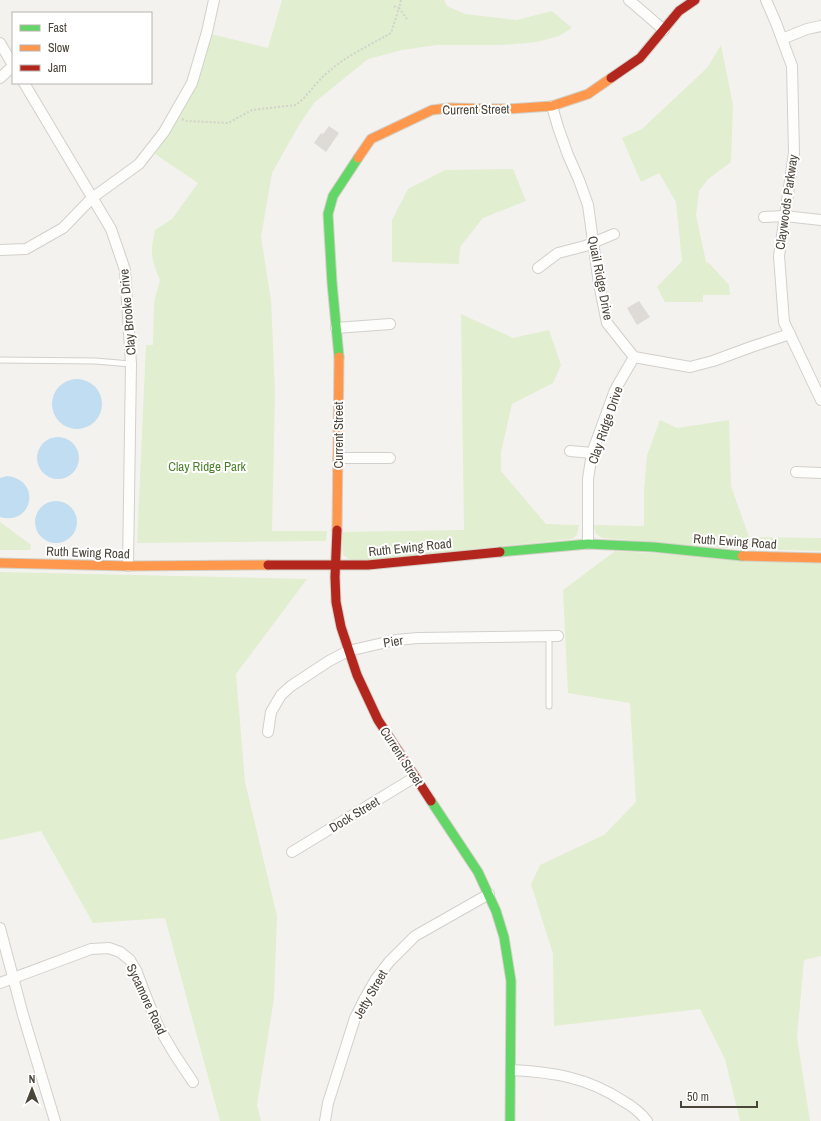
<svg xmlns="http://www.w3.org/2000/svg" width="821" height="1121" viewBox="0 0 821 1121" font-family="'Archivo Narrow',sans-serif">
  <rect width="100%" height="100%" fill="#f4f2ee"/>
  <g fill="#e1eecf">
    <path d="M 282,0 L 444,0 L 447,6 L 465,14 L 517,20 L 552,11 L 572,28 L 559,36 L 537,42 L 501,45 L 437,45 L 402,50 L 368,59 L 314,103 L 299,125 L 272,173 L 261,237 L 271,300 L 275,392 L 272,531 L 327,531 L 326,541 L 137,543 L 146,345 L 153,345 L 154,302 L 160,280 C 151,258 150,254 155,230 L 172,219 L 198,183 L 155,154 C 172,131 192,98 202,70 C 206,59 208,46 211,34 L 268,48 Z"/>
    <polygon points="721,45 733,105 731,162 708,179 699,191 696,215 706,262 710,264 729,285 730,295 703,295 703,302 665,302 657,287 682,261 676,202 659,173 641,182 622,138 642,129 707,68"/>
    <polygon points="513,169 526,201 483,218 460,247 459,264 392,262 392,220 408,189 445,170"/>
    <polygon points="461,314 513,338 549,330 561,365 553,383 512,404 501,452 501,471 546,524 579,525 577,535 572,539 357,561 349,559 343,555 341,532 464,530"/>
    <path d="M 660,420 L 677,428 L 729,420 L 731,486 L 749,537 L 821,538 L 821,551 L 724,548 L 604,538 C 596,536 595,532 593,525 L 644,526 L 644,491 L 647,455 Z"/>
    <polygon points="0,522 31,545 30,550 0,550"/>
    <polygon points="615,551 821,563 821,956 804,960 797,1037 810,1121 740,1121 725,1059 700,1009 554,1026 553,954 531,884 540,865 604,835 636,802 630,703 568,693 563,590"/>
    <polygon points="0,572 307,579 236,674 245,782 277,916 274,998 257,1105 261,1121 220,1121 165,918 93,923 41,831 0,840"/>
  </g>
  <g fill="#c0ddf1">
    <circle cx="77" cy="404" r="25"/>
    <circle cx="58" cy="458" r="21"/>
    <path d="M 7,476 C 42,480 33,526 0,517 L 0,478 Z"/>
    <circle cx="56" cy="522" r="21"/>
  </g>
  <g fill="#dedbd6">
    <polygon points="329,126 339,133 326,152 314,143 321,133 323,134"/>
    <polygon points="639,301 650,317 637,325 627,308"/>
  </g>
  <g fill="none" stroke-linecap="round" stroke-linejoin="round">
    <defs>
      <g id="lane">
        <polyline points="0,360 95,361 131,364"/>
        <polyline points="549,636 549,706"/>
      </g>
      <g id="street">
        <polyline points="629,0 664,30"/>
        <polyline points="766,0 776,23 792,66 794,153 779,256 784,322 821,400"/>
        <polyline points="782,39 807,29 821,26"/>
        <polyline points="0,43 13,65"/>
        <polyline points="0,78 13,66"/>
        <polyline points="24,83 111,229 125,270 131,364 128,566"/>
        <polyline points="552,106 558,127 568,155 579,180 588,205 599,284 607,323 634,357 690,367 713,361 751,347 790,334"/>
        <polyline points="764,217 785,216 821,220"/>
        <polyline points="0,250 26,249 63,228 92,198 139,164 164,132 192,83 207,32 214,0"/>
        <polyline points="538,268 558,253 585,246 614,234"/>
        <polyline points="336,328 390,324"/>
        <polyline points="570,451 592,453"/>
        <polyline points="338,458 390,458"/>
        <polyline points="796,472 821,473"/>
        <polyline points="588,544 588,479 592,453 615,390 634,357"/>
        <polyline points="268,732 271,712 281,695 291,686 329,661 348,651 396,640 418,638 558,636"/>
        <polyline points="292,852 415,777"/>
        <polyline points="0,928 23,1015 55,1121"/>
        <polyline points="0,983 91,949 109,948 120,952 130,960 136,970 147,999 159,1028 175,1055 193,1082"/>
        <path d="M 511,1070 C 552,1072 587,1077 623,1101 C 632,1106 640,1112 647,1121"/>
        <polyline points="325,1121 328,1103 355,1018 365,998 376,979 389,962 415,936 489,894"/>
      </g>
      <g id="fast">
        <polyline points="339,357 332,283 328,214 333,196 358,158"/>
        <polyline points="500,552 588,544 653,547 742,556"/>
        <polyline points="431,801 478,872 496,911 504,937 511,981 510,1121"/>
      </g>
      <g id="slow">
        <polyline points="358,158 371,139 432,110 449,108 508,109 552,106 588,94 611,78"/>
        <polyline points="337,530 339,357"/>
        <polyline points="742,556 821,558"/>
        <polyline points="0,563 128,566 268,565"/>
      </g>
      <g id="jam">
        <polyline points="611,78 640,58 679,11 695,0"/>
        <polyline points="337,530 335,577 336,602 341,627 357,675 378,720 431,801"/>
        <polyline points="268,565 368,565 500,552"/>
      </g>
    </defs>
    <use href="#lane" stroke="#d2d0cb" stroke-width="7"/>
    <use href="#street" stroke="#d2d0cb" stroke-width="12"/>
    <use href="#fast" stroke="#d3cfc5" stroke-width="11"/>
    <use href="#slow" stroke="#d3cfc5" stroke-width="11"/>
    <use href="#jam" stroke="#d3cfc5" stroke-width="11"/>
    <g stroke="#d3d2cc" stroke-width="2" stroke-dasharray="2 2" stroke-linecap="butt">
      <polyline points="401,0 399,8 407,19"/>
      <path d="M 182,119 L 187,121 L 228,123 L 252,110 L 296,105 C 308,96 316,82 328,72 C 346,56 370,45 391,33 L 399,8 L 393,6"/>
    </g>
    <use href="#lane" stroke="#fdfdfc" stroke-width="5"/>
    <use href="#street" stroke="#fdfdfc" stroke-width="10"/>
    <use href="#fast" stroke="#63d668" stroke-width="9"/>
    <use href="#slow" stroke="#ff974d" stroke-width="9"/>
    <use href="#jam" stroke="#b3261e" stroke-width="9"/>
  </g>
  <g text-anchor="middle" stroke-width="4" stroke-linejoin="round" paint-order="stroke">
    <g font-size="13" fill="#4b4439" stroke="#fff">
      <text transform="translate(476 109) rotate(-1)" y="5">Current Street</text>
      <text transform="translate(786 202) rotate(-82)" y="5">Claywoods Parkway</text>
      <text transform="translate(601 278) rotate(79)" y="5">Quail Ridge Drive</text>
      <text transform="translate(127 312) rotate(-95)" y="5">Clay Brooke Drive</text>
      <text transform="translate(605 425) rotate(-71)" y="5">Clay Ridge Drive</text>
      <text transform="translate(338 435) rotate(-90)" y="5">Current Street</text>
      <text transform="translate(735 541) rotate(4)" y="5">Ruth Ewing Road</text>
      <text transform="translate(410 547) rotate(-6)" y="5">Ruth Ewing Road</text>
      <text transform="translate(88 552) rotate(2)" y="5">Ruth Ewing Road</text>
      <text transform="translate(393 641) rotate(-9)" y="5">Pier</text>
      <text transform="translate(402 756) rotate(57)" y="5">Current Street</text>
      <text transform="translate(354 814) rotate(-31)" y="5">Dock Street</text>
      <text transform="translate(370 994) rotate(-60)" y="5">Jetty Street</text>
      <text transform="translate(147 999) rotate(65)" y="5">Sycamore Road</text>
    </g>
    <g font-size="13" fill="#4a7f2a" stroke="#fff">
      <text x="207" y="471">Clay Ridge Park</text>
    </g>
  </g>
  <rect x="12" y="12" width="140" height="72" fill="#ffffff" stroke="#b7b4b0"/>
  <rect x="20" y="25" width="20" height="6" fill="#63d668" stroke="#b7b4b0"/>
  <text x="48" y="32" font-size="12" fill="#4b4439">Fast</text>
  <rect x="20" y="45" width="20" height="6" fill="#ff974d" stroke="#b7b4b0"/>
  <text x="48" y="52" font-size="12" fill="#4b4439">Slow</text>
  <rect x="20" y="65" width="20" height="6" fill="#b3261e" stroke="#b7b4b0"/>
  <text x="48" y="72" font-size="12" fill="#4b4439">Jam</text>
  <g transform="translate(32 1089)" stroke="#ffffff" stroke-width="3" paint-order="stroke">
  <path d="M0-3L7 15L0 10L-7 15Z" fill="#4b4439"/>
  <text y="-6" font-size="11" font-weight="bold" text-anchor="middle" fill="#4b4439">N</text>
  </g>
  <path d="M681 1101v6h76v-6" fill="none" stroke="#4b4439" stroke-width="2"/>
  <text x="687" y="1101" font-size="12" fill="#4b4439" stroke="#ffffff" stroke-width="3" paint-order="stroke">50 m</text>
</svg>
